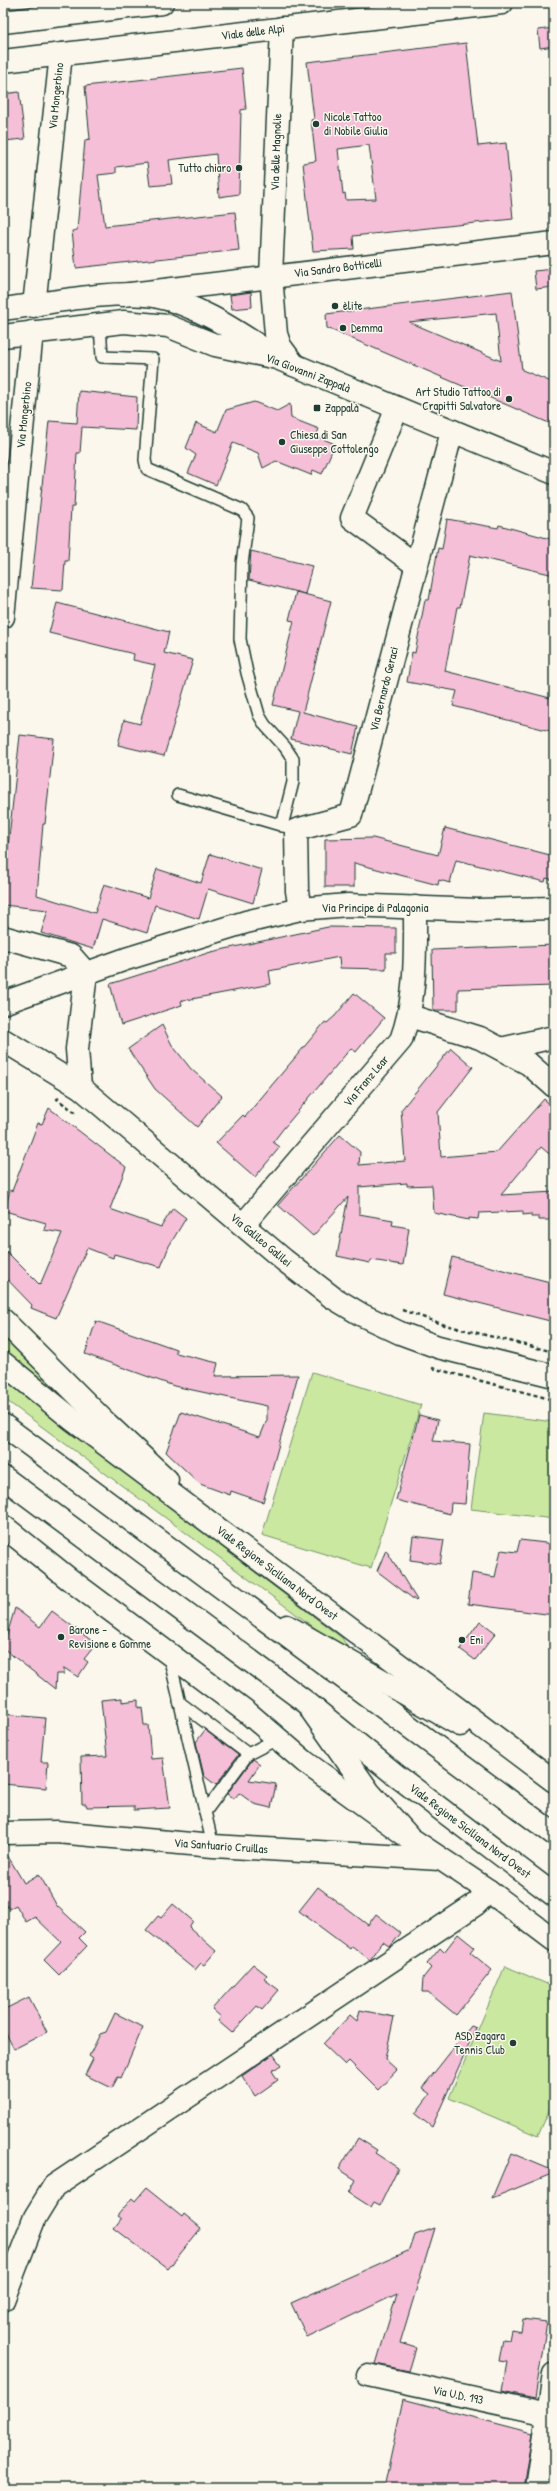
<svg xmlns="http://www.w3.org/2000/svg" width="557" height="2491" viewBox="0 0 557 2491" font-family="'Patrick Hand',sans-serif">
  <rect width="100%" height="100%" fill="#fbf7ec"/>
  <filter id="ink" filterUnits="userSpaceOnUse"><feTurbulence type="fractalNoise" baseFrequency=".025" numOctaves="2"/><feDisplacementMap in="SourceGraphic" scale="8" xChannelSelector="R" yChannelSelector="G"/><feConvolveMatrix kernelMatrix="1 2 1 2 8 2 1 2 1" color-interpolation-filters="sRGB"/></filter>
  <g filter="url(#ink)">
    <g fill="#cae8a0" stroke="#74926a">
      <polygon points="3,1333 59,1387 70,1404 3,1349"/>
      <polygon points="312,1372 421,1405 371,1568 262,1535"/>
      <polygon points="3,1376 86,1444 342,1638 350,1651 327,1637 3,1398"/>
      <polygon points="484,1413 554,1422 554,1519 471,1509"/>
      <polygon points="505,1966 554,1987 554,2099 538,2136 449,2098"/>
    </g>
    <g fill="#f5bfd8" stroke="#1f3d34" fill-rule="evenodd">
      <polygon points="554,28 554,46 540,48 538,30"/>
      <path d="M 466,43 L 478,146 L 506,143 L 513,219 L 353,236 L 354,249 L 313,251 L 303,163 L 316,161 L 311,120 L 314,119 L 307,62 ZM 369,145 L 376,199 L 346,200 L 345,193 L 343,194 L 338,149 Z"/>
      <polygon points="242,68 246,109 241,110 239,194 219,197 216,154 169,160 172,184 150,186 147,163 116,167 116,173 98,175 105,226 235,212 239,250 76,268 72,231 77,230 85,140 90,139 85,86"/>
      <polygon points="19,92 25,139 3,141 3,94"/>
      <polygon points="554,269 554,287 536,289 534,271"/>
      <path d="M 512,291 L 522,370 L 554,383 L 554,411 L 549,423 L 327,328 L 326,314 ZM 496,313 L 501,361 L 409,322 Z"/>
      <polygon points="251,292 252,307 232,309 230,295"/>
      <polygon points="79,391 137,397 136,430 82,427 80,453 77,453 74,507 71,507 68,561 65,561 63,590 31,588 49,421 77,423"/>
      <polygon points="254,402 277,411 290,404 291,418 319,429 316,436 335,444 322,474 313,470 311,475 276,461 263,468 258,453 233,443 216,485 188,473 196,455 186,448 196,423 217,432 226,410"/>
      <polygon points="447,519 498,528 499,525 554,540 554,575 470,555 460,607 457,607 445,671 554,699 554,732 453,706 457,691 407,682 412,652 415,653 425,600 429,600 438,548 442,549"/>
      <polygon points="251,551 312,566 305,594 249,580"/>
      <polygon points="296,592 331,601 303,712 358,727 352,754 291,739 298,711 273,705 294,621 289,620"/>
      <polygon points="57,603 169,632 164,653 193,660 164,756 118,745 124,720 140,724 155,665 133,660 134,654 49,633"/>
      <polygon points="20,735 54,739 45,824 43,824 37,895 95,913 104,884 148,898 157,869 201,883 210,854 262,870 253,903 208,889 199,919 155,905 147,933 102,919 93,949 41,933 48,910 3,905 3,874 5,875"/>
      <polygon points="445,828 554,856 554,880 546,878 545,882 456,860 450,883 439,880 438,885 354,863 354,887 325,887 325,839 373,838 438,855"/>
      <polygon points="328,927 396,928 396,953 386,953 386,969 340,968 339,957 269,971 271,984 181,1001 182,1005 121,1025 110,984 211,952"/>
      <polygon points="554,945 554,986 458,989 458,1010 433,1010 432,950"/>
      <polygon points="354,993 384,1018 356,1052 351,1048 283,1129 273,1142 280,1147 255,1177 216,1143 243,1115 245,1117 325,1022 327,1023 335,1016"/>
      <polygon points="162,1025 172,1045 191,1069 222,1096 197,1127 155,1089 128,1049"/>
      <polygon points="451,1048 473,1067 438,1112 441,1157 497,1152 544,1099 554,1108 554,1158 541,1147 501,1195 554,1192 554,1220 539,1220 539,1217 531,1217 531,1214 523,1215 523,1211 479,1213 478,1219 469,1218 469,1220 434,1213 432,1185 407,1186 407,1183 359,1187 359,1214 393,1220 392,1225 409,1228 403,1265 371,1260 370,1263 337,1256 348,1197 313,1236 278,1205 340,1135 360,1152 359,1165 405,1161 401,1110"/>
      <polygon points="49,1108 126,1167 110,1209 161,1227 173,1208 186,1218 169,1246 161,1267 114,1254 113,1258 87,1248 56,1318 31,1308 32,1305 3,1275 3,1248 40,1285 62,1233 44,1230 46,1223 5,1211 10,1190 12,1191 38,1123 42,1124"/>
      <polygon points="452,1257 554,1283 554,1322 443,1294"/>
      <polygon points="96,1321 176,1349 176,1353 218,1363 215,1376 298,1375 263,1502 231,1491 230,1495 200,1484 166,1452 181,1412 260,1437 267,1420 267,1406 174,1386 85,1354"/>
      <polygon points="419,1415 438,1420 433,1441 470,1444 465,1504 451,1503 450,1514 396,1500"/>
      <polygon points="413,1536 444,1540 440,1564 410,1560"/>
      <polygon points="520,1540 554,1544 554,1615 468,1604 472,1573 495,1577 501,1550 517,1552"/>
      <polygon points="386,1550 417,1600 416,1601 377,1571"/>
      <polygon points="15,1608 40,1627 52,1611 96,1644 84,1659 88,1662 78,1677 64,1668 64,1674 56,1674 55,1689 3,1648"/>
      <polygon points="480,1621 496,1633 475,1660 460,1649"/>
      <polygon points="122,1698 122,1702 138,1700 138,1708 142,1707 144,1725 148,1725 151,1759 163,1758 170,1808 134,1810 134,1806 87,1807 86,1804 82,1804 81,1757 107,1756 101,1700"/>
      <polygon points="3,1714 45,1718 41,1762 48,1762 46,1788 3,1784"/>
      <polygon points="205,1730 238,1755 216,1785 204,1776 196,1742"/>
      <polygon points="253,1759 260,1764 249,1780 276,1784 271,1808 254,1804 239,1793 234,1799 227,1794"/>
      <polygon points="3,1848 24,1883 39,1874 57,1906 85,1932 79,1938 87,1946 59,1975 44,1960 61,1942 35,1917 26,1922 16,1905 9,1909 3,1900"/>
      <polygon points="318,1887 368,1925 376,1914 401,1933 390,1947 383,1942 370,1960 352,1946 350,1949 299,1911"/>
      <polygon points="173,1904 193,1921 189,1927 216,1951 204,1965 201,1963 195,1970 146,1930 158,1916 161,1918"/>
      <polygon points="458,1934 474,1947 470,1952 492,1970 456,2015 428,1992 422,1992 423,1978 431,1968 427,1964 440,1948 444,1952"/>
      <polygon points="253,1964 267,1975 264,1979 279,1990 262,2010 257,2006 232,2033 218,2021 221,2017 212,2009"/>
      <polygon points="29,1997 47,2032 14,2049 3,2028 3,2010"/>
      <polygon points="360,2010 394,2017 385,2059 397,2070 378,2090 349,2061 345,2065 323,2044 350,2015 357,2021"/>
      <polygon points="115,2013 143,2027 121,2078 118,2077 112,2088 85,2075 93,2059 89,2056 100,2034 106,2032"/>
      <polygon points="471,2026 476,2028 432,2127 415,2114 430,2094 422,2088"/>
      <polygon points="273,2054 281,2065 272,2071 278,2080 255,2096 242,2076"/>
      <polygon points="358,2138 377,2150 375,2153 398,2168 380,2205 374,2202 371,2207 349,2193 356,2180 339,2169"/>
      <polygon points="511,2153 554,2171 554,2173 492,2198"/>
      <polygon points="146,2188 182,2217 184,2214 201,2228 168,2269 114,2228 121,2219 117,2216 132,2198 135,2201"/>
      <polygon points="435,2228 400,2343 416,2348 409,2371 376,2364 397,2294 307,2337 291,2303 410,2250 415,2235"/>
      <polygon points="523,2319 547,2322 535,2398 502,2391 507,2362 499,2361 503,2339 509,2340 511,2330 521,2332"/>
      <polygon points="403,2399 533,2433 524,2488 384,2488"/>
    </g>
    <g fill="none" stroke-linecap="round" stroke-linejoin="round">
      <defs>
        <g id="lane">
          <polyline points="100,325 102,357 153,359 145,460 147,469 242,510 248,518 242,564 240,639 247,673 259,715 265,725 285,747 293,759 293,782 282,826"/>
          <polyline points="178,795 287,827"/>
          <polyline points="169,1656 213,1846"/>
          <polyline points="179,1702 248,1754 277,1739"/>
          <polyline points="205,1812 248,1754"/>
        </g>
        <g id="street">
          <polyline points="3,22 162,3"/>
          <polyline points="282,28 271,276 276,334 280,346 294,365"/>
          <polyline points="3,61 502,3"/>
          <polyline points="122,295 554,243"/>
          <polyline points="34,306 61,54"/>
          <path d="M 3,309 C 46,304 112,289 154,296 C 196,304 233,329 268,352"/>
          <polyline points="3,336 124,322 168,326 215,345 277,358 554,473"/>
          <polyline points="397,408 352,518 416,565"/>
          <polyline points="3,617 32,332"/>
          <polyline points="300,909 297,891 296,830 351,815 452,431"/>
          <polyline points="3,937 71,956 86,973"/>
          <polyline points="3,1003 126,959 246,922 300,909 348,905 478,910 554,908"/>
          <polyline points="410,1016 480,1038 529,1064 554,1086"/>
          <polyline points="3,1040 80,1087 284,1260 332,1297 362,1315 400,1333 438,1347 554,1376"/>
          <polyline points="501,1049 554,1037"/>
          <polyline points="80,1087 77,1049 86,973"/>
          <path d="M 243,1225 L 401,1040 C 417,997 415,952 415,907"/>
          <polyline points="3,1320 106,1423 167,1480"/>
          <polyline points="3,1833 57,1832 213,1846 440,1859"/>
          <polyline points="3,2300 35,2217 54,2186 476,1904 489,1891"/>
          <polyline points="368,2375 548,2414"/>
          <polyline points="537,2488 554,2374"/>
        </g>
        <g id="secondary">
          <polyline points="3,1363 73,1420 554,1781"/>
          <polyline points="3,1526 69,1579 248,1713 305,1762 411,1839"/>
          <polyline points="287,1626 460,1725"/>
          <polyline points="312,1711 369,1792 411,1839 489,1891 554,1940"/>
        </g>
        <g id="primary">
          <polyline points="3,1425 554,1834"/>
          <polyline points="3,1477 307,1703 397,1776 554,1895"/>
        </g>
      </defs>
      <use href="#lane" stroke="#1f3d34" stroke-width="14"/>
      <use href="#street" stroke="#1f3d34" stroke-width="25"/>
      <use href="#secondary" stroke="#1f3d34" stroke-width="25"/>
      <use href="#primary" stroke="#1f3d34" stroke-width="25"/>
      <g stroke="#1f3d34" stroke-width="2.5" stroke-dasharray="4 3" stroke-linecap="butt">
        <polyline points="59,1098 57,1099 76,1113"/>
        <polyline points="402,1310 445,1325 554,1352"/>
        <polyline points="432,1368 554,1400"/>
      </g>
      <use href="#lane" stroke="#fbf7ec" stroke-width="11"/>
      <use href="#street" stroke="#fbf7ec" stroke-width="22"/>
      <use href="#secondary" stroke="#fbf7ec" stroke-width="22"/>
      <use href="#primary" stroke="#fbf7ec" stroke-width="22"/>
    </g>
  </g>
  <g fill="#1f3d34" stroke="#fbf7ec" stroke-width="1.5">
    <circle cx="316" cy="124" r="4"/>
    <circle cx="239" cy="168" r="4"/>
    <circle cx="335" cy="306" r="4"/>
    <circle cx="343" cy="328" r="4"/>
    <circle cx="509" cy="399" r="4"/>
    <rect x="313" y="404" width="8" height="8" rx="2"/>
    <circle cx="282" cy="442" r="4"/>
    <circle cx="61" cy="1637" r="4"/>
    <circle cx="462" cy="1640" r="4"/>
    <circle cx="513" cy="2043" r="4"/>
  </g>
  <g text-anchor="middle" stroke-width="3" stroke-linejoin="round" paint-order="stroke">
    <g font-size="12" fill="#1f3d34" stroke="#fbf7ec">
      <text transform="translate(253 32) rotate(-7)" y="4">Viale delle Alpi</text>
      <text transform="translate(56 96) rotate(-84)" y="4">Via Mongerbino</text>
      <text transform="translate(276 152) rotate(-88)" y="4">Via delle Magnolie</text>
      <text transform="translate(338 268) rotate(-7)" y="4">Via Sandro Botticelli</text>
      <text transform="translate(308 373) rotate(21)" y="4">Via Giovanni Zappalà</text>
      <text transform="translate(24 415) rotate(-84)" y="4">Via Mongerbino</text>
      <text transform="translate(384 689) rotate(-76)" y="4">Via Bernardo Geraci</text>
      <text x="375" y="912">Via Principe di Palagonia</text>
      <text transform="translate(366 1081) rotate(-50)" y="4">Via Franz Lear</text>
      <text transform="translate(261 1240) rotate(40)" y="4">Via Galileo Galilei</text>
      <text transform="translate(277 1573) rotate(37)" y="4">Viale Regione Siciliana Nord Ovest</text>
      <text transform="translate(470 1831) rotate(37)" y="4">Viale Regione Siciliana Nord Ovest</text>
      <text transform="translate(221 1846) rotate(4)" y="4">Via Santuario Cruillas</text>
      <text transform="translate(458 2395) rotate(12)" y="4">Via U.D. 193</text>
    </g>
    <g font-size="12" fill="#1f3d34" stroke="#fbf7ec" text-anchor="start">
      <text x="324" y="121">Nicole Tattoo<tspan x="324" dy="14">di Nobile Giulia</tspan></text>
      <text x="231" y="172" text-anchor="end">Tutto chiaro</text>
      <text x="343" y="310">èlite</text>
      <text x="351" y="332">Demma</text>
      <text x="501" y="396" text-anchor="end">Art Studio Tattoo di<tspan x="501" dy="14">Crapitti Salvatore</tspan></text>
      <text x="325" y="412">Zappalà</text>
      <text x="290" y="439">Chiesa di San<tspan x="290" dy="14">Giuseppe Cottolengo</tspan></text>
      <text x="69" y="1634">Barone -<tspan x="69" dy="14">Revisione e Gomme</tspan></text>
      <text x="470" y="1644">Eni</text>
      <text x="505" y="2040" text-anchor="end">ASD Zagara<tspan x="505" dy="14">Tennis Club</tspan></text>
    </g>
  </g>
  <rect width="557" height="2491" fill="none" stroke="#fbf7ec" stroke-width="16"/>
  <rect x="8" y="8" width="541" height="2475" fill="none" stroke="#1f3d34" stroke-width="1.5" filter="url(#ink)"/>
</svg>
